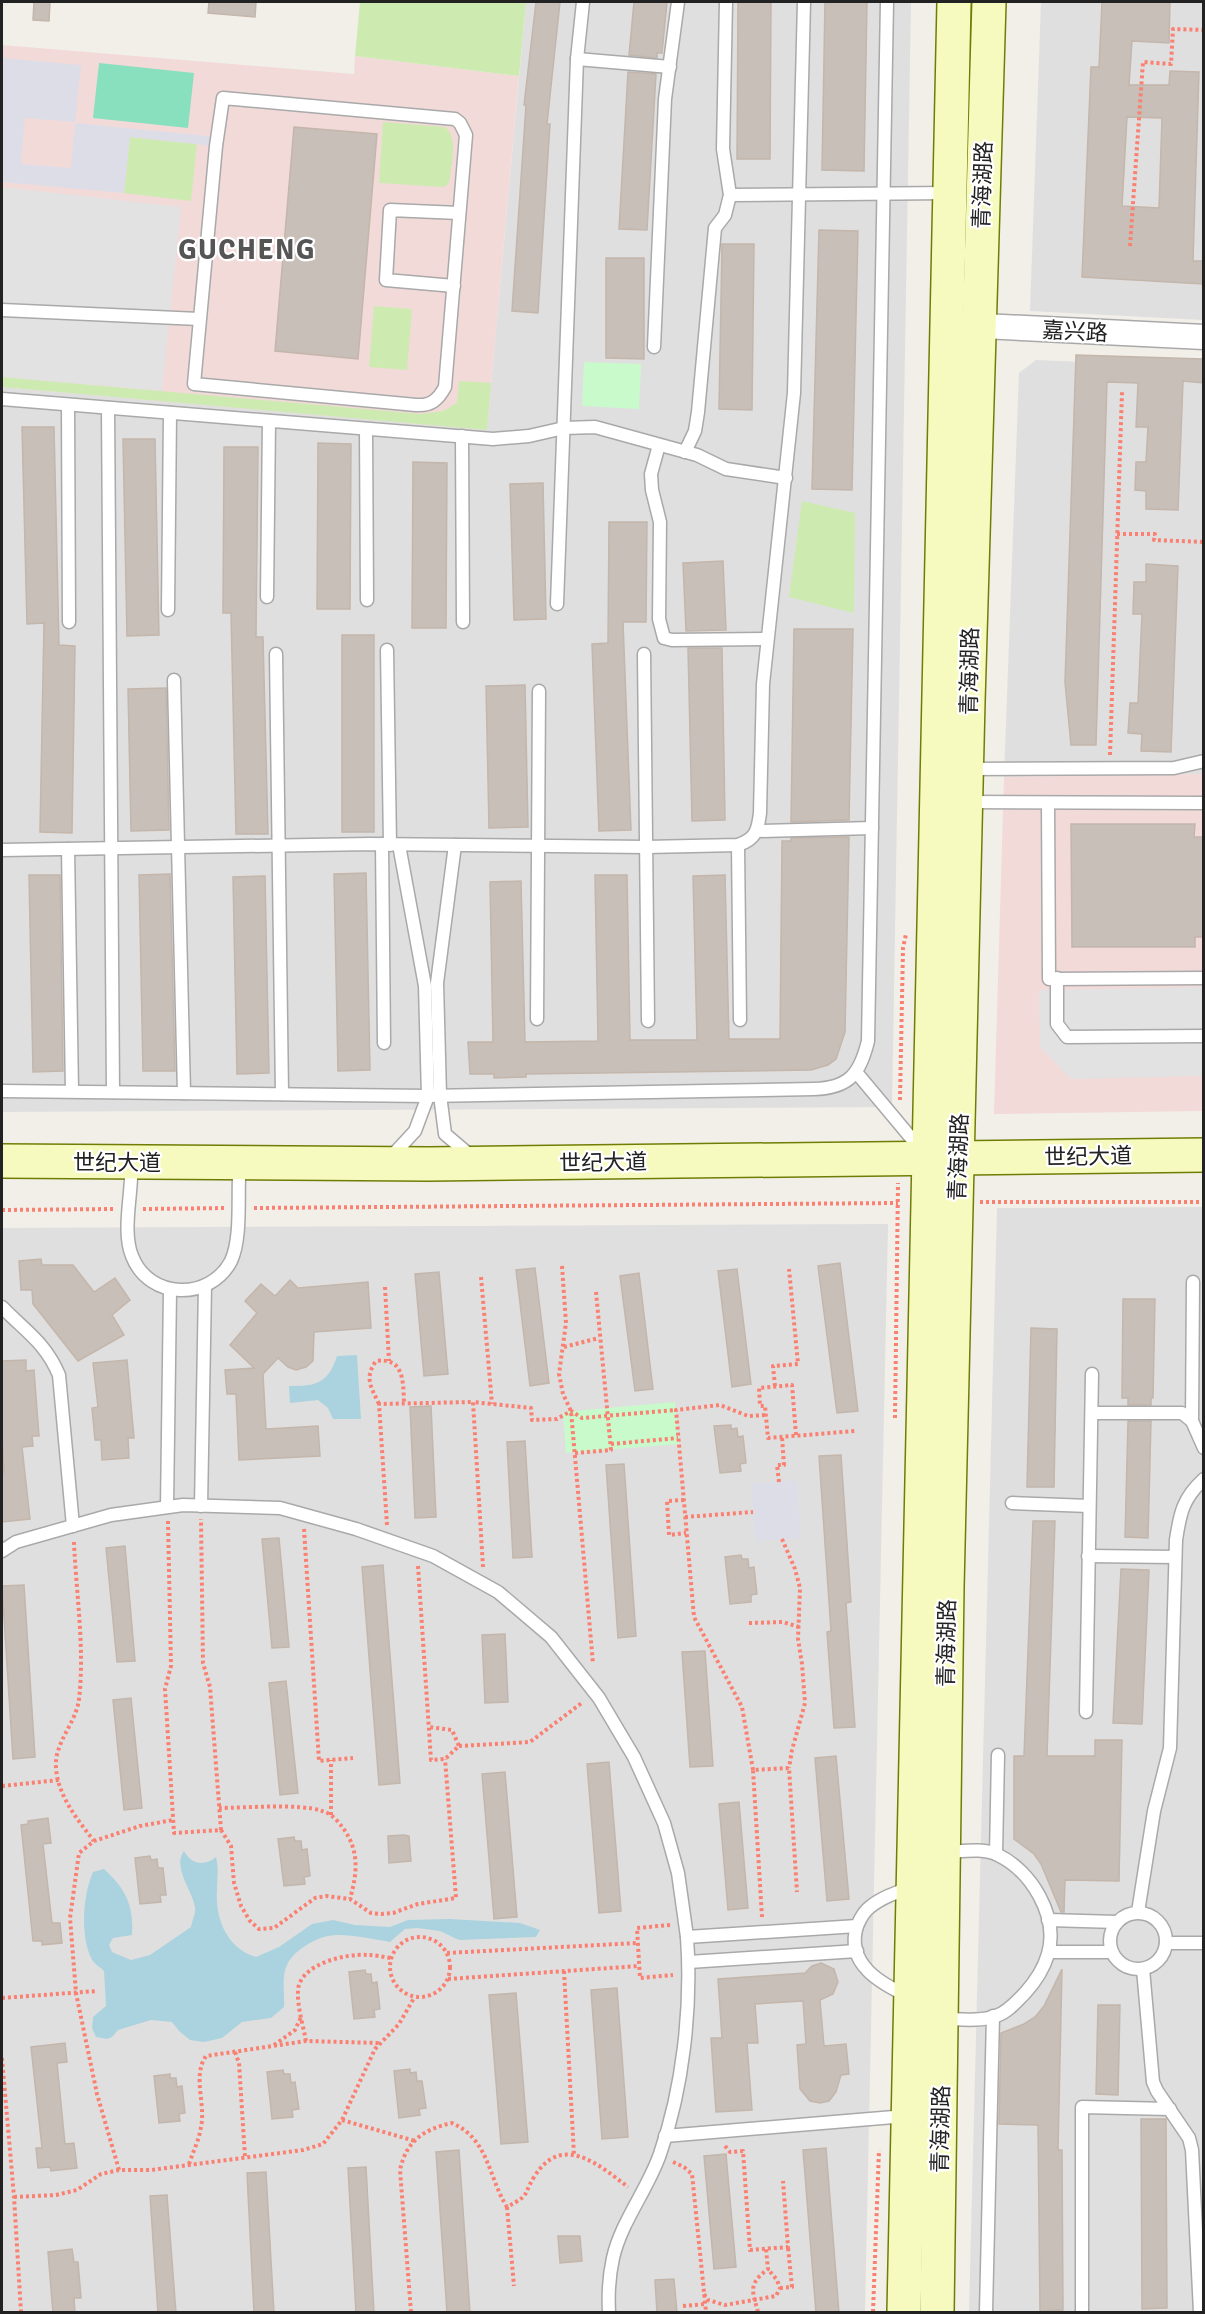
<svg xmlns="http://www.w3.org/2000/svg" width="1205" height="2314" viewBox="0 0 1205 2314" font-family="Signika,'Noto Sans SC',sans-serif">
  <rect width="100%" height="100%" fill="#f2efe9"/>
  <g fill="#e0dfdf">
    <polygon points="526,2 911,2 892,1107 2,1112 2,387 487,429"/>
    <polygon points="1041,2 1203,2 1203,320 1030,311"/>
    <polygon points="1036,360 1203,367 1203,774 1004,777 1019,373"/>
    <polygon points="1203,1207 1203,2312 969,2312 997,1208"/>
    <polygon points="888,1224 865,2312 2,2312 2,1228"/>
  </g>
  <g fill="#f2dad9">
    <polygon points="2,45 354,74 355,56 519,76 487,430 2,387"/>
    <polygon points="1203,774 1203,1111 994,1114 1004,777"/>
  </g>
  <g fill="#cdebb0">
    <polygon points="360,2 526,2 519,76 355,56"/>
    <path d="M 383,122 L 445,127 C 459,138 451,164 450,179 L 447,185 L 443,187 L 379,183 Z"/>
    <polygon points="130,137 197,144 191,201 124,193"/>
    <polygon points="374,306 412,309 407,370 369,367"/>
    <polygon points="2,377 421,414 443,411 457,403 459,381 491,383 487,430 2,387"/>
    <polygon points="802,501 855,513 854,613 789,597"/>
  </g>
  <g fill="#c8facc">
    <polygon points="584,362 641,364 639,409 582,406"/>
    <polygon points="675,1402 679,1444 566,1453 563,1412"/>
  </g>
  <polygon fill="#88e0be" points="99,63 194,73 188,128 93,118"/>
  <g fill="#e2e2e2">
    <polygon points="2,187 181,207 162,391 2,377"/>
    <polygon points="1203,987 1203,1076 1071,1079 1040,1047 1039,990"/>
  </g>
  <g fill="#dddde8">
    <polygon points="2,58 81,65 75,122 25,118 21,164 71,168 75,123 218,137 216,146 130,137 124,193 2,182"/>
    <polygon points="797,1480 801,1538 755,1541 751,1484"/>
  </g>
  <g fill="#aad3df">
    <path d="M 357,1355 L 361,1419 L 333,1419 L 328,1408 L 318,1400 L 290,1403 L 289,1386 C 316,1386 328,1384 337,1356 Z"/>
    <path d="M 184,1851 C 191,1864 204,1867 216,1857 C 219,1869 217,1878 217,1890 C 215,1919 227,1948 256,1957 L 279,1947 L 312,1924 L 333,1920 L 355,1925 L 390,1927 L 408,1920 L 450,1919 L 520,1923 L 540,1930 L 536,1937 L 459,1940 L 440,1931 L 417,1928 L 405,1929 L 390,1942 C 373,1939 355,1935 338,1935 C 321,1934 294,1949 287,1965 C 281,1977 285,1994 284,2007 L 271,2018 L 242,2022 L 222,2038 L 204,2042 L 190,2040 L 179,2031 L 172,2022 L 151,2020 L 118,2030 L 112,2037 L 107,2039 L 96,2037 L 92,2028 L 93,2017 L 106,2006 L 104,1971 C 100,1967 93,1963 91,1958 C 80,1934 83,1895 93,1872 L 104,1869 C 126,1889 134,1906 132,1935 L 113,1938 L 109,1945 L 112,1952 L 131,1960 L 150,1955 L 191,1927 C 192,1921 196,1913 195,1907 C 192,1890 172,1867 184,1851 Z"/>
  </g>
  <g fill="#c7bfb8" stroke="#c4b6ab" stroke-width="1.5" fill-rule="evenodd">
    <polygon points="34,2 50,2 49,21 33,20"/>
    <polygon points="209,2 256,2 255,17 208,13"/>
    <polygon points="536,2 560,2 547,124 550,124 538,313 512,311 526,105 524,105"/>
    <polygon points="634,2 667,2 662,53 657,53 657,58 629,55"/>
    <polygon points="738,2 771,2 770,159 737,159"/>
    <polygon points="825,2 867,2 864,171 822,170"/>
    <path d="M 1102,2 L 1170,2 L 1169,43 L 1132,41 L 1129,85 L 1169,85 L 1170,71 L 1199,72 L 1193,261 L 1203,261 L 1203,284 L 1082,277 L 1091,67 L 1099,67 ZM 1127,117 L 1162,118 L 1159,208 L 1122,206 Z"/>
    <polygon points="628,72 656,74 647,230 619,229"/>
    <polygon points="294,127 377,134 358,359 275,351"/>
    <polygon points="819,230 858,231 852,490 812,489"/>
    <polygon points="722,244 754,244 752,410 719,409"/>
    <polygon points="606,258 644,258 644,359 606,358"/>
    <polygon points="1076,355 1203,359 1203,383 1183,381 1178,510 1146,509 1146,491 1135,490 1136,462 1146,462 1148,427 1136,427 1138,383 1107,382 1096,745 1071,745 1065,682"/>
    <polygon points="22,427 54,427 59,645 75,646 72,833 40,832 44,623 27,624"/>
    <polygon points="123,439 155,439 159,635 127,636"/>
    <polygon points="318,443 351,444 350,609 317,609"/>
    <polygon points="224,447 258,447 256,637 263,637 268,834 236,834 231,613 223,613"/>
    <polygon points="413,462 447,463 446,628 412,628"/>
    <polygon points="543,483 546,619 514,620 510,484"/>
    <polygon points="609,522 647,522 646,622 623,622 631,830 599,831 592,644 608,643"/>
    <polygon points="723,561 726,630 686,631 683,563"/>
    <polygon points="1146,564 1178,566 1171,752 1141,751 1142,734 1128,733 1130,703 1138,703 1142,614 1133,614 1134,582 1146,582"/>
    <polygon points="794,629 853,629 849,820 791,822"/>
    <rect x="342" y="635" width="32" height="197"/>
    <polygon points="688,648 722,648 725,820 692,821"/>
    <polygon points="525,685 528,827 489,828 486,686"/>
    <polygon points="166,688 169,830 131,831 128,689"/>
    <polygon points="1071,824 1195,824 1194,837 1203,837 1203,937 1195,937 1195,947 1072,947"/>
    <polygon points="849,837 845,1032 836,1059 828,1065 811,1070 526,1074 526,1077 494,1078 494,1074 470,1074 468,1042 493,1042 490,882 521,881 525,1042 598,1041 595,875 627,875 630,1040 697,1040 693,876 725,875 729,1039 780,1039 782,841 791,841 791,838"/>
    <polygon points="366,873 370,1070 338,1071 334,874"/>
    <polygon points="170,874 175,1071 143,1071 139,875"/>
    <polygon points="29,875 60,875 63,1071 33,1072"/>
    <polygon points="265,876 269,1073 237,1074 233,877"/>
    <polygon points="41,1259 42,1265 73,1265 94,1292 115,1278 130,1300 112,1315 124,1335 78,1361 33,1304 32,1290 21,1290 19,1261"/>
    <polygon points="840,1263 858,1411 837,1413 818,1266"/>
    <polygon points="535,1268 549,1383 530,1386 516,1270"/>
    <polygon points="737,1269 751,1384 732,1387 718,1271"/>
    <polygon points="439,1272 448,1374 424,1376 415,1274"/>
    <polygon points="639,1273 653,1389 635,1391 620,1276"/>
    <polygon points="290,1280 298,1288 368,1282 371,1328 314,1332 313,1361 306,1367 296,1370 288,1367 278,1358 263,1374 266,1429 318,1426 320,1456 239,1460 236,1394 227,1394 225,1370 254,1368 230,1345 257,1313 245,1301 261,1284 275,1296"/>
    <polygon points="1123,1299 1155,1299 1153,1398 1151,1398 1151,1405 1128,1405 1128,1398 1122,1398"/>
    <polygon points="1031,1328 1057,1329 1054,1487 1027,1487"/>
    <polygon points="26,1360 26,1371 34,1370 39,1436 32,1436 33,1446 22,1447 30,1519 2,1522 2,1472 4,1472 2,1430 2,1361"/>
    <polygon points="127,1360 134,1438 128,1438 129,1458 102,1460 101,1440 95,1440 92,1408 98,1407 93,1363"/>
    <polygon points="431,1406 436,1517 415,1518 410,1407"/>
    <polygon points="1128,1421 1151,1421 1148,1538 1125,1537"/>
    <polygon points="731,1425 731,1429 737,1428 738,1437 743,1436 746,1463 740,1464 741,1471 720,1473 714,1426"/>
    <polygon points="525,1441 532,1557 513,1558 507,1442"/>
    <polygon points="841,1455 851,1602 846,1603 855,1727 834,1728 827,1632 831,1631 819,1456"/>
    <polygon points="624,1464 636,1636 618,1638 606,1465"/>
    <polygon points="1033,1521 1055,1521 1047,1756 1095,1756 1095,1740 1122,1740 1119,1881 1065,1880 1064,1912 1061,1912 1041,1864 1034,1854 1014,1839 1014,1756 1024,1756"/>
    <polygon points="279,1538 289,1647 272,1648 262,1539"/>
    <polygon points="125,1546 135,1661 117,1662 106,1548"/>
    <polygon points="741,1555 742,1559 748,1559 749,1568 754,1567 757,1594 751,1595 751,1602 730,1604 725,1557"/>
    <polygon points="383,1565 400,1783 379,1785 362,1567"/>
    <polygon points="1121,1569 1149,1570 1142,1724 1113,1723"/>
    <polygon points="24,1585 35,1757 13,1759 2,1586"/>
    <polygon points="505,1634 508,1702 485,1703 482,1635"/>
    <polygon points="705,1651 713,1766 690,1767 682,1652"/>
    <polygon points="286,1681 298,1793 280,1795 269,1683"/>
    <polygon points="131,1698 142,1808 124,1810 113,1700"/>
    <polygon points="836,1756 849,1899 827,1901 815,1758"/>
    <polygon points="609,1762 621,1911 599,1913 587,1764"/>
    <polygon points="505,1772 517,1917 494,1919 482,1774"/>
    <polygon points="739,1802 748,1908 728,1910 719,1804"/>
    <polygon points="48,1818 51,1843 43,1844 52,1923 60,1923 62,1943 42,1945 42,1941 33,1941 21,1825 28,1824 28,1821"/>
    <polygon points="404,1835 409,1836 411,1861 389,1863 388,1836"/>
    <polygon points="294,1837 295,1841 301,1841 302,1850 307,1849 310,1876 304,1877 305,1884 284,1886 278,1839"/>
    <polygon points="150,1856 151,1860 157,1859 158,1868 163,1868 166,1895 160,1895 161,1902 140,1904 135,1858"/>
    <polygon points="821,1963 834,1969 838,1982 833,1994 820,2000 824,2046 846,2044 849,2074 841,2075 836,2092 829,2101 820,2103 810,2101 800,2089 797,2045 806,2044 803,2001 755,2004 758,2043 747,2043 752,2110 716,2112 711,2038 722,2038 718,1979 805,1973 812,1966"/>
    <polygon points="1062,1969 1058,2150 1062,2150 1063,2310 1040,2311 1038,2125 999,2124 1001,2033 1024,2024 1035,2017 1044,2006"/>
    <polygon points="365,1970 366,1974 371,1974 372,1983 377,1982 380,2009 374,2010 375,2017 354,2019 349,1972"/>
    <polygon points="617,1988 628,2137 602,2139 591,1990"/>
    <polygon points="516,1993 528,2142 501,2144 489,1995"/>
    <polygon points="1098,2005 1120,2005 1118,2095 1096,2094"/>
    <polygon points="65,2043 67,2062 57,2063 65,2144 74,2143 77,2168 51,2171 50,2167 38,2168 36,2148 42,2148 31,2047"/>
    <polygon points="410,2069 410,2073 416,2072 417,2081 422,2081 426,2108 419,2109 420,2115 399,2118 394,2071"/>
    <polygon points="283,2070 284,2074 290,2074 291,2083 295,2082 299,2109 292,2110 293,2117 272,2119 267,2072"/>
    <polygon points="170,2074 170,2078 176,2078 177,2087 182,2086 185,2113 179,2114 180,2121 159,2123 154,2076"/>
    <polygon points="1141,2119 1166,2119 1167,2308 1142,2309"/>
    <polygon points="826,2148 839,2313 816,2313 803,2150"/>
    <polygon points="459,2150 470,2313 447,2313 436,2152"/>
    <polygon points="726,2154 736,2267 714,2269 704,2156"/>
    <polygon points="366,2167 374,2313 356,2313 348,2168"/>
    <polygon points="266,2172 274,2313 254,2313 247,2173"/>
    <polygon points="167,2195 176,2313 158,2313 150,2196"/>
    <polygon points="558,2236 580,2236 582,2261 560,2263"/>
    <polygon points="72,2249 74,2262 78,2262 81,2298 74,2298 75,2313 53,2313 48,2252"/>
    <polygon points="674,2279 677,2313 657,2313 655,2280"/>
  </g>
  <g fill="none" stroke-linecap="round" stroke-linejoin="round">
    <defs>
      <g id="lane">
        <polyline points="577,59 670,67"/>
        <path d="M 223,98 L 455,119 L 460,123 L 466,135 L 445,387 C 438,400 431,406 416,405 L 194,384 L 216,146 Z"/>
        <polyline points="730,195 948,193"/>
        <polyline points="454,286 386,280 390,210 459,213"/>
        <polyline points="2,310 199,319"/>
        <polyline points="654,347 665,99 678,2"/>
        <polyline points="2,399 493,439 529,436 564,428 595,427 697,455 726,469 786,478"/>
        <polyline points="68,405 69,622"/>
        <polyline points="108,408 113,1092"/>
        <polyline points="366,429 367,600"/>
        <polyline points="462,436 463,622"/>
        <polyline points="659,445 651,474 652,490 660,522 659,619 664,638 672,640 767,639"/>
        <polyline points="685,452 695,431 698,412 715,228 725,215 730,195 723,149 726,2"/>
        <polyline points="267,597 269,421"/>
        <polyline points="557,604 577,59 583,2"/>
        <polyline points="168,610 170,413"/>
        <polyline points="387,650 390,845"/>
        <polyline points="276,654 282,1094"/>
        <polyline points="644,654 648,1021"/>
        <polyline points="174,680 184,1093"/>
        <polyline points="968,769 1174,768 1204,761"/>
        <polyline points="968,802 1204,803"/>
        <polyline points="1048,803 1049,979 1204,978"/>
        <polyline points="758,831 872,828"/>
        <polyline points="382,844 384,1043"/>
        <polyline points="455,845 437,983 440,1095 445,1134 472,1157"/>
        <polyline points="738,845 740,1020"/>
        <polyline points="68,849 72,1091"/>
        <path d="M 2,850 L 370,844 L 646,847 L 738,845 C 756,839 758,830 760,813 L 763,684 L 794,393 L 804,2"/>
        <polyline points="1057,978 1057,1024 1067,1037 1204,1036"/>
        <polyline points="537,1019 539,691"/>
        <polyline points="856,1072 922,1151"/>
        <path d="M 2,1091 L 428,1096 L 814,1089 C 849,1088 860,1074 868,1041 L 887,2"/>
        <polyline points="389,1159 415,1131 428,1096 425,986 399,845"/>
        <path d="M 131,1178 C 130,1203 123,1234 132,1256 C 149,1300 210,1301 231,1261 C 241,1240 238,1202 239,1178"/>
        <path d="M 2,1307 C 25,1331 45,1342 59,1375 L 73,1526"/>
        <polyline points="1092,1413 1182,1413 1192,1421 1204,1448"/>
        <polyline points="1192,1421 1193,1282"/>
        <polyline points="1012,1503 1089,1506"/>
        <polyline points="201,1506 205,1286"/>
        <polyline points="167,1507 170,1290"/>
        <polyline points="2,1551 16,1542 111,1515 183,1505 280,1508 356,1529 433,1556 498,1592 551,1637 599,1698 634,1757 664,1823 678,1873 687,1937 857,1926"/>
        <polyline points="1088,1556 1175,1557"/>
        <polyline points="1086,1712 1092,1374"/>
        <polyline points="996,1854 998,1755"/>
        <path d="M 1138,1912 L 1154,1811 L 1170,1748 L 1176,1540 C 1180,1513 1183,1498 1204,1479"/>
        <circle cx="1138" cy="1941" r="28"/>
        <polyline points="1048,1920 1117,1922"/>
        <polyline points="1166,1943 1204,1943"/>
        <polyline points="1049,1952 1112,1952"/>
        <polyline points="689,1962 857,1951"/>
        <polyline points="1143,1969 1153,2082 1157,2091 1189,2138 1192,2150 1200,2312"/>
        <path d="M 910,1997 C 881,1984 845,1964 857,1926 C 860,1919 864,1911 870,1907 C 882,1897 898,1892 912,1887"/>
        <path d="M 942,2019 C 959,2019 979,2022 996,2016 C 1008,2012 1017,2001 1025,1993 C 1035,1982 1044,1968 1048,1954 C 1059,1916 1031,1871 998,1855 C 983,1847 959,1852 943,1852"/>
        <polyline points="665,2136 906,2116"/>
        <path d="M 609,2312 C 608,2294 609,2276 613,2258 C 621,2222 648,2189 660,2154 C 683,2088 692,2007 687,1937"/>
        <polyline points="986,2312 993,2016"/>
        <polyline points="1082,2312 1082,2107 1170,2109"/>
      </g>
      <polyline id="street" points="963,325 1204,337"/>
      <g id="secondary">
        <polyline points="2,1161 429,1164 1204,1155"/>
        <polyline points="904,2312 954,2"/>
        <polyline points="937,2312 947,1587 968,701 989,2"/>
      </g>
    </defs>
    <use href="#lane" stroke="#a9a9a9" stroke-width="15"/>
    <use href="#street" stroke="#a9a9a9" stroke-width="27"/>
    <use href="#secondary" stroke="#707d05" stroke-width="36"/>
    <g stroke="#fa8072" stroke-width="4" stroke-dasharray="3 3" stroke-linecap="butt">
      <polyline points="1130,246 1143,62 1171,64 1173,29 1204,30"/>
      <polyline points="1117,534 1155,534 1154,540 1204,542"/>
      <polyline points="1110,755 1122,392"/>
      <polyline points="900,1100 903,948 906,934"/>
      <polyline points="980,1202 1204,1202"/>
      <polyline points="254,1208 898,1203"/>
      <polyline points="143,1209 226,1208"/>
      <polyline points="2,1210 115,1209"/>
      <polyline points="562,1266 566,1323 559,1374 563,1394 571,1411 593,1664"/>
      <polyline points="481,1277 492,1404"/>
      <polyline points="385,1287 389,1361"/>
      <polyline points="564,1347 599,1338"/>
      <polyline points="775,1386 773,1366 798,1364 789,1269"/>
      <path d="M 379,1404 C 371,1387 364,1378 376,1361 C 404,1357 403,1381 404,1402"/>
      <polyline points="895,1418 898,1183"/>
      <polyline points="796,1435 792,1385 759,1388 760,1406 765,1406 768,1438 855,1431"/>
      <polyline points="611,1444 678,1438"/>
      <polyline points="575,1453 611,1450 596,1292"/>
      <polyline points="779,1482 777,1465 784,1465 782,1437"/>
      <polyline points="684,1500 667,1501 669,1535 686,1533"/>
      <polyline points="685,1517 753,1512"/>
      <polyline points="168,1521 171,1666 165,1689 174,1833 221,1830 210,1687 203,1663 201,1519"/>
      <polyline points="387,1525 379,1404 473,1402"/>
      <polyline points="304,1529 319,1761 353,1758"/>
      <polyline points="782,1539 795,1569 800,1588 798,1639 802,1664 805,1703 792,1750 789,1768"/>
      <path d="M 74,1542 C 76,1592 85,1649 79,1699 C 76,1724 54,1742 56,1768 C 58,1796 77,1819 94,1841"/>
      <polyline points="418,1566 431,1760 445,1759 459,1746 452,1730 429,1727"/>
      <polyline points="483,1567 473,1402 531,1408 532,1420 557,1419 571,1411 582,1418 676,1410"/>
      <polyline points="749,1623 783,1622 799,1627"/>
      <polyline points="459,1746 530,1742 583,1702"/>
      <polyline points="753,1770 742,1707 694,1617 676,1410 720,1405 748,1416 766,1415"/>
      <polyline points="2,1786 59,1780"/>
      <path d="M 219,1808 C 245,1808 300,1803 322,1811 C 331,1813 338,1821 343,1828 C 360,1851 357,1874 350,1899"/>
      <polyline points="331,1815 331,1760"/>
      <polyline points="221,1830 231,1846 234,1883 241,1906 250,1921 259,1929 274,1928 315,1898 326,1896 350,1899 371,1913 381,1914 393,1913 418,1904 456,1898 445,1759"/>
      <polyline points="762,1917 753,1770 789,1768 797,1892"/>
      <polyline points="670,1925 637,1928 640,1978 673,1975"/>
      <circle cx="420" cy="1967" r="30"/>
      <polyline points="447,1953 637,1943"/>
      <polyline points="564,1971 574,2155"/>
      <polyline points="448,1979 639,1966"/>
      <polyline points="2,1998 97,1991"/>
      <path d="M 306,2041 C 303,2025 297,2006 298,1990 C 300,1964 346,1953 368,1955 C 375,1955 383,1957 391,1958"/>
      <polyline points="274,2045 295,2030 301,2017"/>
      <polyline points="235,2052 239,2063 245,2157"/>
      <polyline points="2,2058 14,2197 21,2312"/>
      <polyline points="342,2120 415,2141"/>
      <polyline points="725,2146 730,2152 743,2151 750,2250 788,2247 783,2181"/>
      <polyline points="673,2162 684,2167 692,2174 706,2312"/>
      <path d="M 189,2164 C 193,2152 199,2140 201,2127 C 206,2104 192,2076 206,2056 L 306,2041 L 380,2043"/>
      <polyline points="119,2170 97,2094 76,1993 70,1918 79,1853 94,1841 140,1826 173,1820"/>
      <polyline points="14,2197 56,2195 77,2190 101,2174 119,2170 151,2170 303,2150 323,2144 342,2120 375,2049 399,2024 414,1998"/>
      <polyline points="507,2207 514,2286"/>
      <polyline points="780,2288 792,2287 788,2247"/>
      <polyline points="704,2294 708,2300 725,2305 776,2296 780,2288 777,2280 768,2269"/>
      <polyline points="683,2306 705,2304"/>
      <path d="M 411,2312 L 400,2170 C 406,2141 424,2129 452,2123 C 489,2139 488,2177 507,2207 C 531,2194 522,2197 534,2177 C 562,2132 599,2165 628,2187"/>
      <path d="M 758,2312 C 752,2290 748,2284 768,2269 L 766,2249"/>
      <polyline points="873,2312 879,2150"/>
    </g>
    <use href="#lane" stroke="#fff" stroke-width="12"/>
    <use href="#street" stroke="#fff" stroke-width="24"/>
    <use href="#secondary" stroke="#f7fabf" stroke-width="33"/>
  </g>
  <g text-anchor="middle" stroke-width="4.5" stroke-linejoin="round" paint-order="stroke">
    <g font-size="22" fill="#222" stroke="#fff">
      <text transform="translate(982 185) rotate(-88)" y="8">青海湖路</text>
      <text transform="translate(1075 331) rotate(3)" y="8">嘉兴路</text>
      <text transform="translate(969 671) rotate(-89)" y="8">青海湖路</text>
      <text transform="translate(1088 1156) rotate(-1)" y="8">世纪大道</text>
      <text transform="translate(958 1157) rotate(-88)" y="8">青海湖路</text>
      <text x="117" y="1170">世纪大道</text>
      <text transform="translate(603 1162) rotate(-1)" y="8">世纪大道</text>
      <text transform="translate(946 1643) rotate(-89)" y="8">青海湖路</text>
      <text transform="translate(940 2129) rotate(-89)" y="8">青海湖路</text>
    </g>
    <g font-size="28" font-weight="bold" letter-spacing="1.5" fill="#555" stroke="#fff">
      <text x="247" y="259">GUCHENG</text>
    </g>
  </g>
  <rect width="1205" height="2314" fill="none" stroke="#222222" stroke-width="6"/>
</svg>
